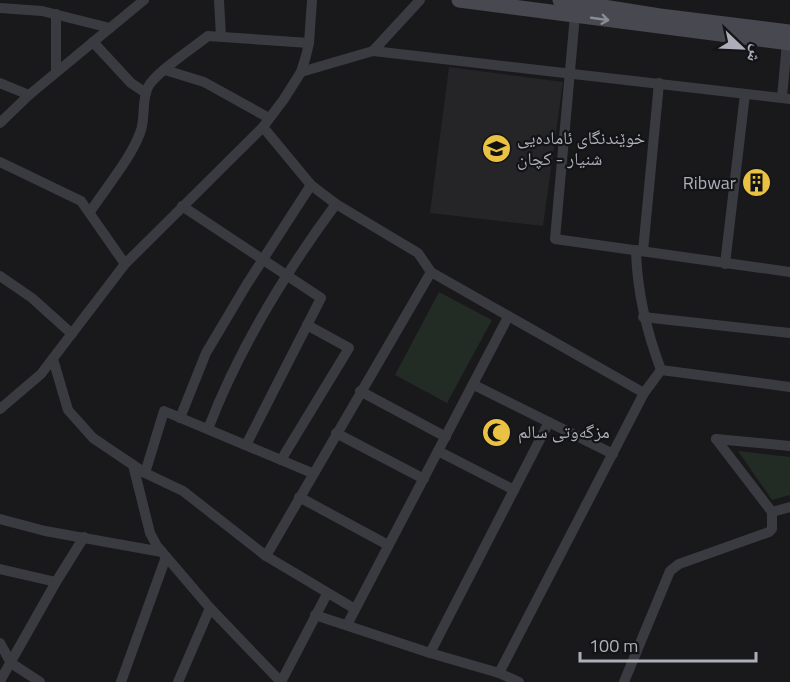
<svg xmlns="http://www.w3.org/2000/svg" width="790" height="682" viewBox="0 0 790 682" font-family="'Titillium Web','Noto Naskh Arabic',sans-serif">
  <rect width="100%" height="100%" fill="#19191b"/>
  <polygon fill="#252528" points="449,67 563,82 543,226 430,213"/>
  <g fill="#232b25">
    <polygon points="439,292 492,320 447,403 395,375"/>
    <polygon points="738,451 790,457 790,495 772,500"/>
  </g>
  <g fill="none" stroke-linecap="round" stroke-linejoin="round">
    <g stroke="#3a3b40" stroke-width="10">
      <polyline points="219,0 221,36"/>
      <polyline points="0,8 42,11 110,28"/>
      <polyline points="575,15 555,239 790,272"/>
      <polyline points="93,42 131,83 146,93"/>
      <polyline points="373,51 420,0"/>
      <polyline points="165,70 204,82 269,118"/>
      <polyline points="56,72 56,14"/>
      <polyline points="301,72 373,51 790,99"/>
      <polyline points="0,83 29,95"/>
      <polyline points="782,97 787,43"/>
      <polyline points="0,123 29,95 144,0"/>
      <polyline points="263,127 311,185 336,204 418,253 431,272 644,393"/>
      <polyline points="0,162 81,201 125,264"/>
      <polyline points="182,206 321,298 246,445"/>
      <path d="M 90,212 C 105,189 131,158 140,133 C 146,119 141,101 148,87 C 156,72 193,48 208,36 L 309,43"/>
      <path d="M 636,250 C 637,293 646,330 661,370"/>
      <polyline points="643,251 659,83"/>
      <polyline points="725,264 745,94"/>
      <polyline points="0,276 32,298 72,334"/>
      <polyline points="643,317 790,333"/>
      <polyline points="53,359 68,410 93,438 145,473 183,491 266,556 355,609"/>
      <polyline points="661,370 790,387"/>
      <polyline points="474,385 613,454"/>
      <polyline points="360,391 446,437"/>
      <polyline points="0,409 41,374 125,264 263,127 284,99 301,72 306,56 309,43 312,0"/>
      <polyline points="180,418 206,353 247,284 311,185"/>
      <path d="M 208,429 C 239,348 285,273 336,204"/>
      <polyline points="336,433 424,479"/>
      <polyline points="716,439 772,512 790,507"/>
      <polyline points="716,439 790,446"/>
      <polyline points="438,451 514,490"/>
      <polyline points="281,460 349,348 307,325"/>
      <polyline points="133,465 150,533 157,546 210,608 281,682 327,594"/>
      <polyline points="145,473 164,411 312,473"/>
      <polyline points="299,497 388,545"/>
      <polyline points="0,519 45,531 162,552"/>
      <polyline points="266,556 431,272"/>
      <polyline points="0,569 56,582"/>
      <polyline points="315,615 430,653 499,673 519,682"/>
      <polyline points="347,625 508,317"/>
      <polyline points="0,643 11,663 40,682"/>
      <polyline points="430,653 549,422"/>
      <polyline points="499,673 644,393 661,370"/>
      <polyline points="0,681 56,582 84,537"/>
      <polyline points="121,682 166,557"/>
      <polyline points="178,682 210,608"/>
      <polyline points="624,682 670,571 679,564 769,532 772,529 772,512"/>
    </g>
    <g stroke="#484950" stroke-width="15">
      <polyline points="459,0 790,43"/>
      <polyline points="560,0 660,16 790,32"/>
    </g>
  </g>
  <defs><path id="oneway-shaft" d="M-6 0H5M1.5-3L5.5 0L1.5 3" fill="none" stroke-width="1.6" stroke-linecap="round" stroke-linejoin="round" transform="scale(1.5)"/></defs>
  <use stroke="#898b95" href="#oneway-shaft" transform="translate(600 19) rotate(8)"/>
  <defs>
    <symbol id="school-disc" viewBox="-11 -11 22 22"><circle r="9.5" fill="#e9c143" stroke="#141416"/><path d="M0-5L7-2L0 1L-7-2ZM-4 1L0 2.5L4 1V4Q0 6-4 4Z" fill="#111"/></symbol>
    <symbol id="building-disc" viewBox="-11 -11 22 22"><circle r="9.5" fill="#e9c143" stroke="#141416"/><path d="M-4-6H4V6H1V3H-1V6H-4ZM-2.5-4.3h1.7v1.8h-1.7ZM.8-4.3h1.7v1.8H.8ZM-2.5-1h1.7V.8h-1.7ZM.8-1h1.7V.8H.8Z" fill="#111"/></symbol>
    <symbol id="mosque-disc" viewBox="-11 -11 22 22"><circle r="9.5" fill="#e9c143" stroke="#141416"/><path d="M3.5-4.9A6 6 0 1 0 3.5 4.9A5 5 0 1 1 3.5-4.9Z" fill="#111"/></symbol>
  </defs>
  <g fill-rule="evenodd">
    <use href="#school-disc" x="480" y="132" width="33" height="33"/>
    <use href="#building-disc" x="740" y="166" width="33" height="33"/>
    <use href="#mosque-disc" x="480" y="416" width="33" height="33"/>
  </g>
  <g text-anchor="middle" stroke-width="4.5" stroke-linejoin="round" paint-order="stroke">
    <g font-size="18" fill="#acafba" stroke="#141416" text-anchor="start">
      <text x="517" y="144">خوێندنگای ئامادەیی<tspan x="517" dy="21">شنیار - کچان</tspan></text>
      <text x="736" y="189" text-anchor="end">Ribwar</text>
      <text x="518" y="438">مزگەوتی سالم</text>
    </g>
  </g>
  <g transform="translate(742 48) rotate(113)" stroke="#141416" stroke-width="4.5" paint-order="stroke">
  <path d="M0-4.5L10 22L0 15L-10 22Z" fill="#acafba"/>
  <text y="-9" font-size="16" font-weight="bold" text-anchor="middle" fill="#acafba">ش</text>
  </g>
  <path d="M580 652v9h176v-9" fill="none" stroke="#acafba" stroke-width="3"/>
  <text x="589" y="652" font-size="18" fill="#acafba" stroke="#141416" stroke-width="4.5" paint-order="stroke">100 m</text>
</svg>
